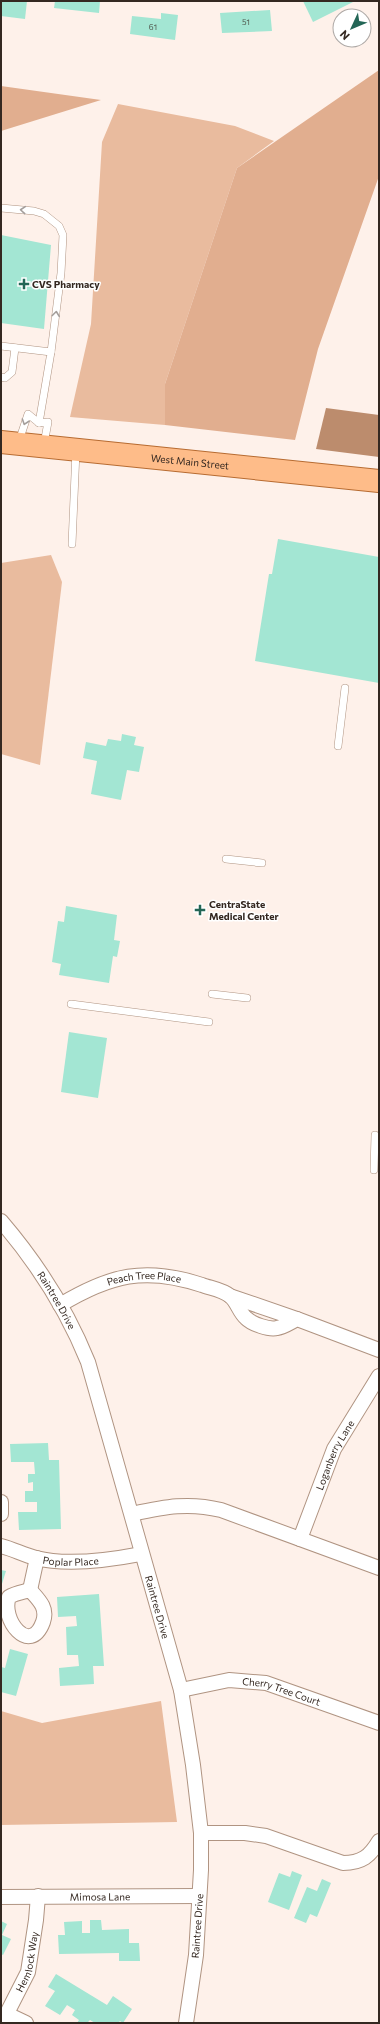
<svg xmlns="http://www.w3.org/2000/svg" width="380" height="2024" viewBox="0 0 380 2024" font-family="Commissioner,sans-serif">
  <rect width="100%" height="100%" fill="#fef1ea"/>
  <g fill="#e9bb9e">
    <polygon points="118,104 235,126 274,141 237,168 165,384 165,425 70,417 91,324 102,142"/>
    <polygon points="51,555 62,582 40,765 1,754 1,563"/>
    <polygon points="161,1701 177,1822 1,1825 1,1711 42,1723"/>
  </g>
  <g fill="#e1ae8f">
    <polygon points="379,70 379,176 318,349 295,440 165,425 165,384 237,168"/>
    <polygon points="1,86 101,100 1,131"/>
  </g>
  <polygon fill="#bc8c6d" points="326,408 379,415 379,457 316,449"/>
  <g fill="#a3e6d3">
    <polygon points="1,1 27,1 25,19 1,16"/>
    <polygon points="55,1 100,1 99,13 54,8"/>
    <polygon points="303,1 355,1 313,22"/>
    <polygon points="270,10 272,31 222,33 220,13"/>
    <polygon points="161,13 178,15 175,40 130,34 132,16 161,19"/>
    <polygon points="1,235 51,245 44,329 1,323"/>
    <polygon points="278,539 379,557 379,683 255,661 269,574 272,574"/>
    <polygon points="122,734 136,737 134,745 144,747 139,772 127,770 121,800 91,794 97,761 83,758 86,742 106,746 108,739 121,741"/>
    <polygon points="66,906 117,915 114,940 120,941 117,957 113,956 109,983 59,975 61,964 52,962 58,921 64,922"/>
    <polygon points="69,1032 107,1038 98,1098 61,1092"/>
    <polygon points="48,1443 49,1460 59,1460 61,1529 19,1530 18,1512 37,1512 37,1502 25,1502 25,1491 33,1491 33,1482 28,1483 28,1474 35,1474 34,1462 11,1462 10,1444"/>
    <polygon points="1,1570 6,1571 1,1587"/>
    <polygon points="99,1594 104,1666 93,1666 94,1684 60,1686 59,1668 79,1666 78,1655 67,1655 66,1627 77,1626 76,1616 58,1617 57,1597"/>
    <polygon points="10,1649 28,1654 16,1696 1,1692 1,1667 5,1668"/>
    <polygon points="292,1871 302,1875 289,1910 268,1902 279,1873 290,1877"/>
    <polygon points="322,1879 331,1883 317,1917 310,1914 306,1923 294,1918 307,1887 317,1891"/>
    <polygon points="90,1920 101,1920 102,1930 129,1929 129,1943 139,1943 140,1961 119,1961 119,1953 59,1954 58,1935 65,1935 64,1922 82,1921 82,1933 90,1933"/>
    <polygon points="1,1921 7,1924 2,1935 11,1939 3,1955 1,1954"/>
    <polygon points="56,1974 107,2005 113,1996 132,2009 123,2023 120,2021 118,2023 95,2023 90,2020 87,2023 77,2023 79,2020 72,2015 75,2010 67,2005 60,2015 45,2006 55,1991 48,1987"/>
  </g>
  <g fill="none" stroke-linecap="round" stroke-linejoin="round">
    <defs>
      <g id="lane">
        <polyline points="1,208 34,211 44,214 59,226 63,235 61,273 51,352"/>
        <polyline points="1,346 51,352 39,423"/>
        <polyline points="1,377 5,378 12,372 15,348"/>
        <polyline points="19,441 28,414 39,423 48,422 44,444"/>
        <polyline points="72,544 76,451"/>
        <polyline points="338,746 345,688"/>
        <polyline points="226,859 262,863"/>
        <polyline points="212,994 247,998"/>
        <polyline points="71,1004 209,1022"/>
        <polyline points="374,1170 375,1135"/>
      </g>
      <g id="street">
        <path id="s1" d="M 1,1221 C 37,1263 67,1310 88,1362 L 181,1690 L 193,1765 L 201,1833 L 201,1870 L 196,1955 L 186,2023"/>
        <polyline points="230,1296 297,1319"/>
        <path id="s2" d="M 60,1305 C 110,1275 145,1266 202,1285 C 210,1288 223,1290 230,1296 C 237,1301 239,1312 246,1318 C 252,1324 269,1330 277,1328 C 284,1327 291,1322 297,1319 L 379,1350"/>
        <polyline points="1,1502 1,1514"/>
        <path d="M 132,1514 C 165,1507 188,1502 221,1510 L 379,1568"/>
        <path id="s3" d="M 300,1539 L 334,1449 L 379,1376"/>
        <path id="s4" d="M 1,1546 C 13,1549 24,1555 36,1558 C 67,1566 110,1560 141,1554"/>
        <path d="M 30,1590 C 39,1600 48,1608 43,1622 C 30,1657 0,1619 9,1597 C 15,1593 23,1592 30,1590 Z"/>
        <polyline points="30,1590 37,1558"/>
        <path id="s5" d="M 181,1690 L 229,1680 L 266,1683 L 379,1723"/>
        <path d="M 201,1833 L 245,1833 L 266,1836 L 343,1863 C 362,1863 370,1856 379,1841"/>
        <path id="s6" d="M 1,1897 L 199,1896"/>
        <polyline points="7,2014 26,2023"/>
        <path id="s7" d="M 2,2023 L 28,1972 L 36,1920 L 38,1896"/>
      </g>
      <g id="primary">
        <path id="s8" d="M 1,442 L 379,481"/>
      </g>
    </defs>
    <use href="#lane" stroke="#b09482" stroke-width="8"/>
    <use href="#street" stroke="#b09482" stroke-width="16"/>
    <use href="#primary" stroke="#b76b31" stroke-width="24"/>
    <use href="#lane" stroke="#fff" stroke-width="7"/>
    <use href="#street" stroke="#fff" stroke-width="14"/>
    <use href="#primary" stroke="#febc89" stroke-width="22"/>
  </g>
  <defs><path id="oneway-chevron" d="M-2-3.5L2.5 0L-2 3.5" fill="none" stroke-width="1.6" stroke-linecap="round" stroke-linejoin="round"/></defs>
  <g stroke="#a49e9b">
    <use href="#oneway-chevron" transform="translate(23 210) rotate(-175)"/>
    <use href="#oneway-chevron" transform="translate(56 314) rotate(-83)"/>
    <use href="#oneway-chevron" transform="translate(25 422) rotate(109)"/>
  </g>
  <g fill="#236656" stroke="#fff" stroke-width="1.5">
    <path d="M22 278h4v4h4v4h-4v4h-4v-4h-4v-4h4z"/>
    <path d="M198 904h4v4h4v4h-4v4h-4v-4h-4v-4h4z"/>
  </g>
  <g text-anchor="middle" stroke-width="3" stroke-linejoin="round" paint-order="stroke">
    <g font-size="8" fill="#50584e">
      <text x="246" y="25">51</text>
      <text x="153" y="30">61</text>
    </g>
    <g font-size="10" font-weight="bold" fill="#342821" stroke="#fff" text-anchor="start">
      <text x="32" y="288">CVS Pharmacy</text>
      <text x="209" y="908">CentraState<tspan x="209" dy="12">Medical Center</tspan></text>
    </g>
    <g font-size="10" fill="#342821" stroke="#fff">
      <text dy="4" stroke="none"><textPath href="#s8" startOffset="190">West Main Street</textPath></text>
      <text dy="4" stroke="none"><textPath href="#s2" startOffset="90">Peach Tree Place</textPath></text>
      <text dy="4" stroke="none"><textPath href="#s1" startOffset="97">Raintree Drive</textPath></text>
      <text dy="4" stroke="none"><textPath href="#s3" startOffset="91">Loganberry Lane</textPath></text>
      <text dy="4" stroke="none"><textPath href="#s4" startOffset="72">Poplar Place</textPath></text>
      <text dy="4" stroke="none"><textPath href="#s1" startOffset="421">Raintree Drive</textPath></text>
      <text dy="4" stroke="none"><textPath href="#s5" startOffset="103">Cherry Tree Court</textPath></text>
      <text dy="4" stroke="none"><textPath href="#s6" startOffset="99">Mimosa Lane</textPath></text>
      <text transform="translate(197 1926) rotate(-86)" y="4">Raintree Drive</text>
      <text dy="4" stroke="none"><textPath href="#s7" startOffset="67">Hemlock Way</textPath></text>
    </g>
  </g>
  <rect width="380" height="2024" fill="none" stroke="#342821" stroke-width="4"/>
  <g transform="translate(352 28) rotate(226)"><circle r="19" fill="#ffffff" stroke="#aea9a6"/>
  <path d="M0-3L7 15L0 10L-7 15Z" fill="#236656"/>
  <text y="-6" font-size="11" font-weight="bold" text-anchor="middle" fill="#342821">N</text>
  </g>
</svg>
